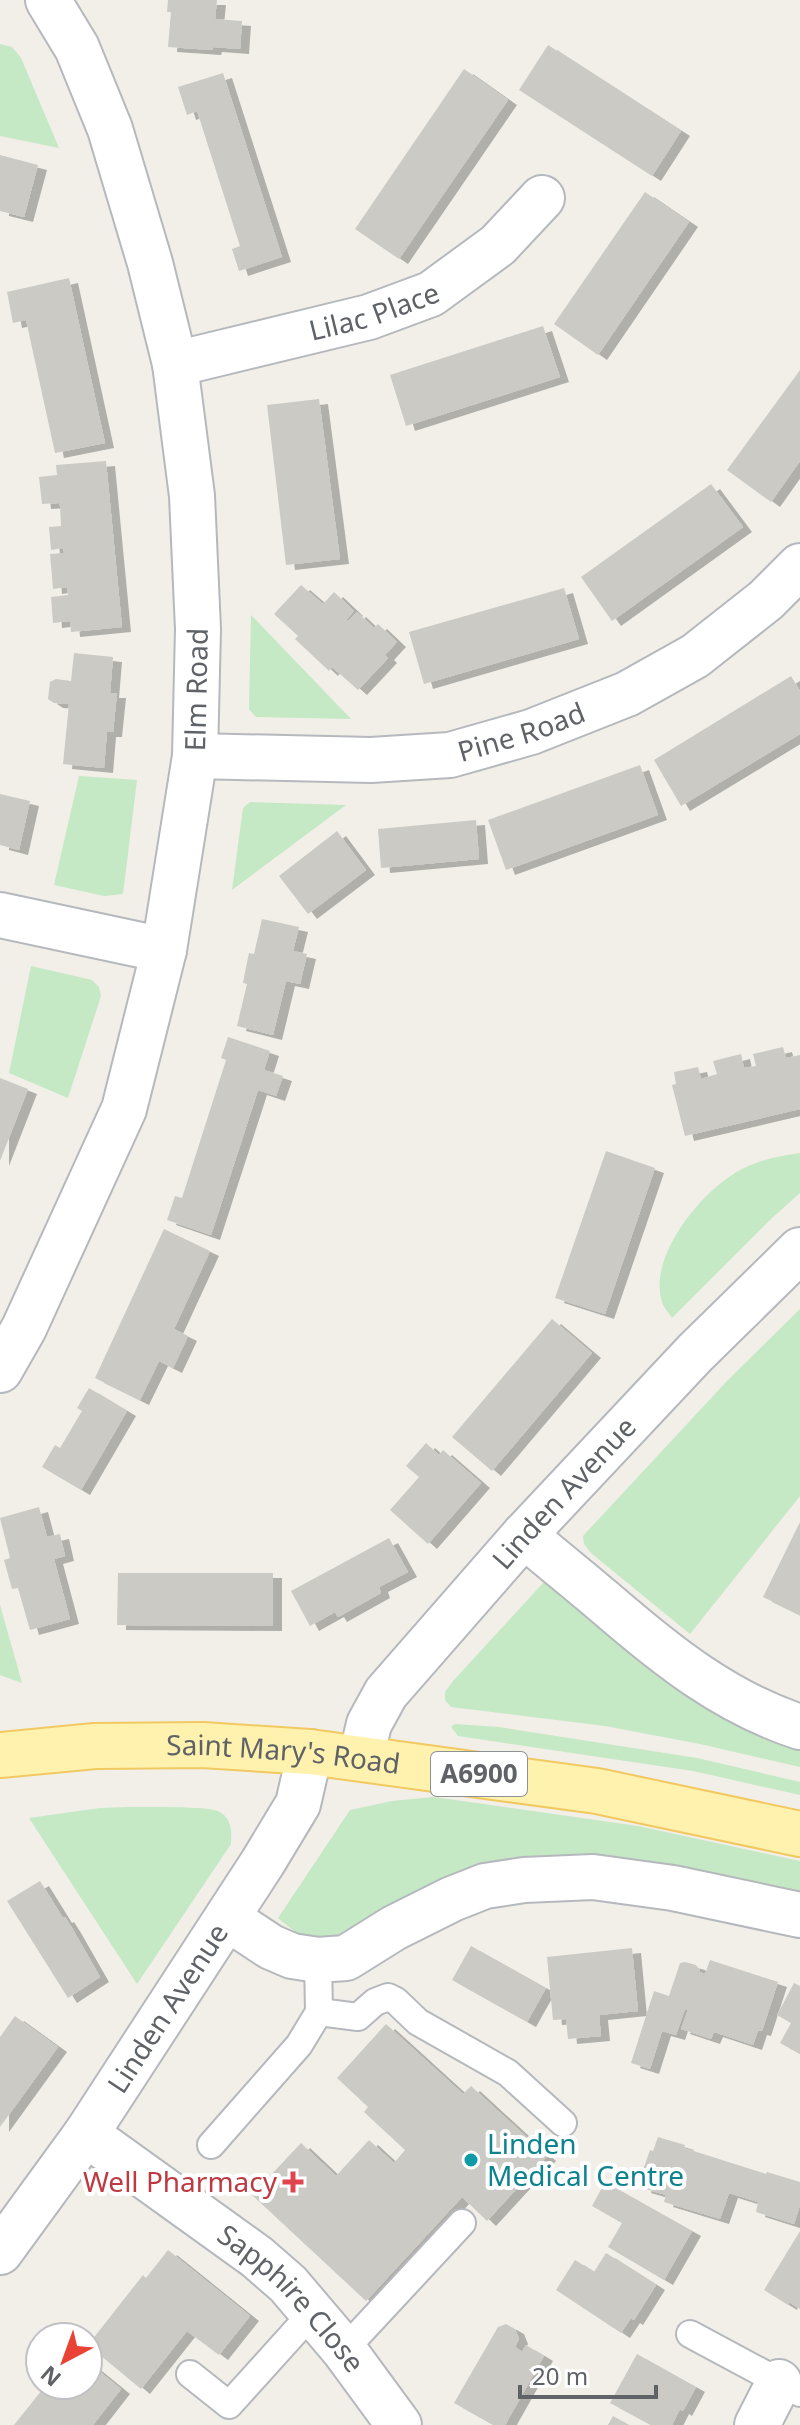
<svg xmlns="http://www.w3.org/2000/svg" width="800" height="2425" viewBox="0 0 800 2425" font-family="'Noto Sans',sans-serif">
  <defs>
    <filter id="shadow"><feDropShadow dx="9" dy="5" stdDeviation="0" flood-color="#0004"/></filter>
  </defs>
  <rect width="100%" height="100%" fill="#f1efe8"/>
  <g fill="#c5e8c5">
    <polygon points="0,44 12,47 21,58 59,148 0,136"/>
    <polygon points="251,615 351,719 256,717 249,709"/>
    <polygon points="79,776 137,780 123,894 104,896 54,885"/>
    <polygon points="250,802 346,805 232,890 243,808"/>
    <polygon points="31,966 92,980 99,987 101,996 68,1098 9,1073"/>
    <path d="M 800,1153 L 800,1193 L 771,1219 L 672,1318 C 669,1313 664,1308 662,1302 C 648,1257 699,1195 735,1173 C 755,1161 777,1156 800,1153 Z"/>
    <polygon points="800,1309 800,1496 690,1634 591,1553 584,1544 583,1536 727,1381"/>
    <polygon points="544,1582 555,1587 800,1746 800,1767 700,1744 605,1726 451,1707 445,1700 445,1692 453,1681"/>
    <polygon points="0,1605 22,1683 0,1675"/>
    <polygon points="455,1724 499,1727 697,1758 800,1782 800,1795 693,1771 458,1736 451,1727"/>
    <path d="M 434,1797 L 638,1826 L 800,1861 L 800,1895 L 592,1857 L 339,1940 C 308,1942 301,1937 278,1918 L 350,1810 L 392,1801 Z"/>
    <path d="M 128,1807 C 143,1807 209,1806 218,1811 C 232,1818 232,1831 231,1844 L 137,1984 L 29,1818 L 100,1808 Z"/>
  </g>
  <g fill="#cccac5" filter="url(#shadow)">
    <polygon points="168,0 217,0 215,19 242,21 240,49 213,47 212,50 168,47 171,12 167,12"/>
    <polygon points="548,45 681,131 652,176 519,90"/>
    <polygon points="464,69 508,100 399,259 355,229"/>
    <polygon points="223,73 282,257 239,271 232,249 240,246 197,111 187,115 178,87"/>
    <polygon points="0,155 38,165 24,217 0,211"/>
    <polygon points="645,192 689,222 598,355 554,324"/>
    <polygon points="69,278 105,443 55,453 26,320 13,323 7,292"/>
    <polygon points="543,326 560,377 406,426 390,375"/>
    <polygon points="800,370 800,461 771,502 727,470"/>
    <polygon points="319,399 340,559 286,565 267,405"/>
    <polygon points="106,461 122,627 71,632 70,621 53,623 51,597 68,595 67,590 67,587 53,589 50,554 64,553 63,548 51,550 49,527 61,526 60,506 59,503 42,504 39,477 57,475 56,465"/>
    <polygon points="711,484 743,527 612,621 581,577"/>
    <polygon points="301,585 323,604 334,592 354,611 346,620 348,621 357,612 374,628 378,624 397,642 385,655 388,658 358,690 332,667 329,671 295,639 298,636 274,614"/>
    <polygon points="564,588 579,639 424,684 409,632"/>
    <polygon points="74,653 113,657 110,693 117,693 113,732 107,732 104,768 63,764 69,704 54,703 48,699 50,682 56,679 71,681"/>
    <polygon points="791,676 800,691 800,734 681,806 654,760"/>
    <polygon points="640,765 658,815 506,870 488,820"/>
    <polygon points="0,794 30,801 19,850 0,845"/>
    <polygon points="476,820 479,859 381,868 378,829"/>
    <polygon points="337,831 366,870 308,914 279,876"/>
    <polygon points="262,919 299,927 293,951 307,954 300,984 286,981 273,1035 237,1026 247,984 243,983 245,972 249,953 254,954"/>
    <polygon points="228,1037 270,1051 264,1070 283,1076 276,1096 258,1090 211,1235 167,1220 175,1196 182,1198 226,1060 221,1058"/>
    <polygon points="783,1047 786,1058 800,1055 800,1109 685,1136 672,1085 676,1084 674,1072 698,1067 701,1079 717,1074 713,1061 741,1054 744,1068 756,1066 753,1054"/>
    <polygon points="0,1078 28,1089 0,1161"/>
    <polygon points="606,1151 655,1168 605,1314 555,1298"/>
    <polygon points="164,1229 210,1251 174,1329 188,1336 173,1368 159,1361 140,1400 95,1378"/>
    <polygon points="552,1319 592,1353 492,1471 452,1437"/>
    <polygon points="89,1388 127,1411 81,1490 42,1467 55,1445 60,1448 82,1411 77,1408"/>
    <polygon points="426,1443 439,1455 443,1450 481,1483 428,1544 390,1510 419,1477 406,1466"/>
    <polygon points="39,1507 47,1537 60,1534 65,1556 54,1559 70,1619 30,1630 18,1588 12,1589 4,1560 10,1558 0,1518"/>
    <polygon points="800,1522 800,1615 763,1597"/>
    <polygon points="389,1538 408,1572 379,1587 381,1593 338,1617 335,1612 310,1626 291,1591"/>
    <polygon points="118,1573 273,1573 273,1626 117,1625"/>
    <polygon points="40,1881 63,1918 65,1917 72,1928 100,1977 68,1998 7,1901"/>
    <polygon points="471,1946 546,1988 527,2022 452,1980"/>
    <polygon points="632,1948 638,2011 599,2015 601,2036 568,2039 566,2019 553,2020 547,1957"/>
    <polygon points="710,1960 778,1982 762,2031 758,2030 753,2045 714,2032 711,2039 681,2029 688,2010 685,2009 676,2035 662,2031 650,2069 631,2063 654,1991 669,1996 680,1963 685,1962 696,1965 700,1970 699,1972 705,1974"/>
    <polygon points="794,1983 800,1986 800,2054 780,2043 791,2023 777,2015"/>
    <polygon points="15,2016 58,2047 0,2127 0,2037"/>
    <polygon points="386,2024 463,2094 471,2086 547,2156 487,2221 462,2197 366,2301 252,2195 301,2143 336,2176 369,2140 394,2163 405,2150 364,2112 368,2107 337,2078"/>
    <polygon points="658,2137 685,2145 684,2148 766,2174 767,2172 800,2182 800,2205 794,2224 756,2212 758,2202 729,2193 720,2219 664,2202 666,2195 642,2188 646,2174 642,2173 650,2150 653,2151"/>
    <polygon points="605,2182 692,2231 664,2280 608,2247 622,2223 592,2206"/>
    <polygon points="800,2231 800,2309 789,2302 788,2305 764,2290"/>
    <polygon points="168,2250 250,2316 219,2355 187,2331 141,2389 88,2345 143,2275 146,2278"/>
    <polygon points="606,2253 656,2285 634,2320 631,2318 621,2333 556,2290 575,2260 594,2272"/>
    <polygon points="506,2324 515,2329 519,2339 515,2347 522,2352 526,2345 544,2356 505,2425 493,2425 454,2403 498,2327"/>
    <polygon points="637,2354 696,2387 683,2411 680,2409 672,2425 651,2425 610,2403"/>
    <polygon points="88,2362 121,2389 93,2425 14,2425 46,2385 88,2385"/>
    <polygon points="613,2416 629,2425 608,2425"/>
  </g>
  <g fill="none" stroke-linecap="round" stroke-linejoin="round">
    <defs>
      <g id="lane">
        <polyline points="319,2012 358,2017 375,2002 388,1997 396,2001 418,2022 508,2073 563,2123"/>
        <polyline points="211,2145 299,2045 319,2012 318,1960"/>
        <polyline points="690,2334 800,2393"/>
        <polyline points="344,2350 462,2223"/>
        <polyline points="190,2374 229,2405 313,2312"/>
      </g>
      <g id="street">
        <path id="s1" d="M 175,364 L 369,317 L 431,294 L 498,245 L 542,198"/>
        <path id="s2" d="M 195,756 L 371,760 L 450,755 L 531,732 L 627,694 L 695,656 L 766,600 L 800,566"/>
        <polyline points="0,915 164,950"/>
        <path id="s3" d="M 0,1370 L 24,1328 L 124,1109 L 164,950 L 195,756 L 198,629 L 192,496 L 175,364 L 150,263 L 110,129 L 77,48 L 48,0"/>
        <path d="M 524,1535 C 552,1559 581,1582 609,1606 C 667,1656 726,1703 800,1727"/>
        <path id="s4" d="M 361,1758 L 369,1724 L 386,1693 L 524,1535 L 695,1353 L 800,1250"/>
        <polyline points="227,1918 271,1947 292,1956 318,1960 346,1958 394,1928 452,1899 485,1886 524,1880 593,1877 673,1888 800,1915"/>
        <path id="s5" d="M 86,2134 L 257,2257 L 288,2284 L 344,2350 L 399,2425"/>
        <path id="s6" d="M 0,2252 L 86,2134 L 263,1862 L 298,1804 L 310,1752"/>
        <polyline points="757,2425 779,2382"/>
      </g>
      <g id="primary">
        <path id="s7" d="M 0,1755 L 95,1746 L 203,1745 L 310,1752 L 597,1791 L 800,1834"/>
      </g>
    </defs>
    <use href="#lane" stroke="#b5b8bc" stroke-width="30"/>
    <use href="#street" stroke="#b5b8bc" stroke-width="48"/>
    <use href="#primary" stroke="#f2c960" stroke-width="48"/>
    <use href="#lane" stroke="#fff" stroke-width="26"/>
    <use href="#street" stroke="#fff" stroke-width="44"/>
    <use href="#primary" stroke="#fff2af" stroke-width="44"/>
  </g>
  <circle fill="#0f9aa8" stroke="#fff" stroke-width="3" cx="471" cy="2160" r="8"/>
  <path fill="#e0444e" stroke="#fff" stroke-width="3" d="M289 2170h8v8h8v8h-8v8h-8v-8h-8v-8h8z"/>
  <g text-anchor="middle" stroke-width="8" stroke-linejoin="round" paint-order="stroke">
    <rect fill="#fff" stroke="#8f9295" stroke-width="2" x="431" y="1752" width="96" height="44" rx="6"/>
    <g font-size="26" font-weight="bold" fill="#5f6368">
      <text x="479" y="1783">A6900</text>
    </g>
    <g font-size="28" fill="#5f6368" stroke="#fff">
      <text dy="10" stroke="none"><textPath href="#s1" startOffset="206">Lilac Place</textPath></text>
      <text dy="10" stroke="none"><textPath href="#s3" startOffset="716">Elm Road</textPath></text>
      <text dy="10" stroke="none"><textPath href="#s2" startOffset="330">Pine Road</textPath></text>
      <text dy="10" stroke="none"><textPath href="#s4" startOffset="338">Linden Avenue</textPath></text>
      <text dy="10" stroke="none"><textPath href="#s7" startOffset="284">Saint Mary's Road</textPath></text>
      <text dy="10" stroke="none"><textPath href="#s6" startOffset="296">Linden Avenue</textPath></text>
      <text dy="10" stroke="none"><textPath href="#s5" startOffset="264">Sapphire Close</textPath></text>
    </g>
    <g font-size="28" fill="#0d838f" stroke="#fff" text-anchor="start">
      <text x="487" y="2154">Linden<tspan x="487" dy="32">Medical Centre</tspan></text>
    </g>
    <g font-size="28" fill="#be3a42" stroke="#fff" text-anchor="end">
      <text x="277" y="2192">Well Pharmacy</text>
    </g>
  </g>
  <g transform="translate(64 2361) rotate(221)"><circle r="38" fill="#ffffff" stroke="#bfc1c3" stroke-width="2"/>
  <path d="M0-6L14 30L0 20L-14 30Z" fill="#ea4335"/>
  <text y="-12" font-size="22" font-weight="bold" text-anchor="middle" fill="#5f6368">N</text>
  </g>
  <path d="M520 2385v12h136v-12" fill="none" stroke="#5f6368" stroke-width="4"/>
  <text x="532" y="2385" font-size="24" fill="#5f6368" stroke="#ffffff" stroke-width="6" paint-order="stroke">20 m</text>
</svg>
